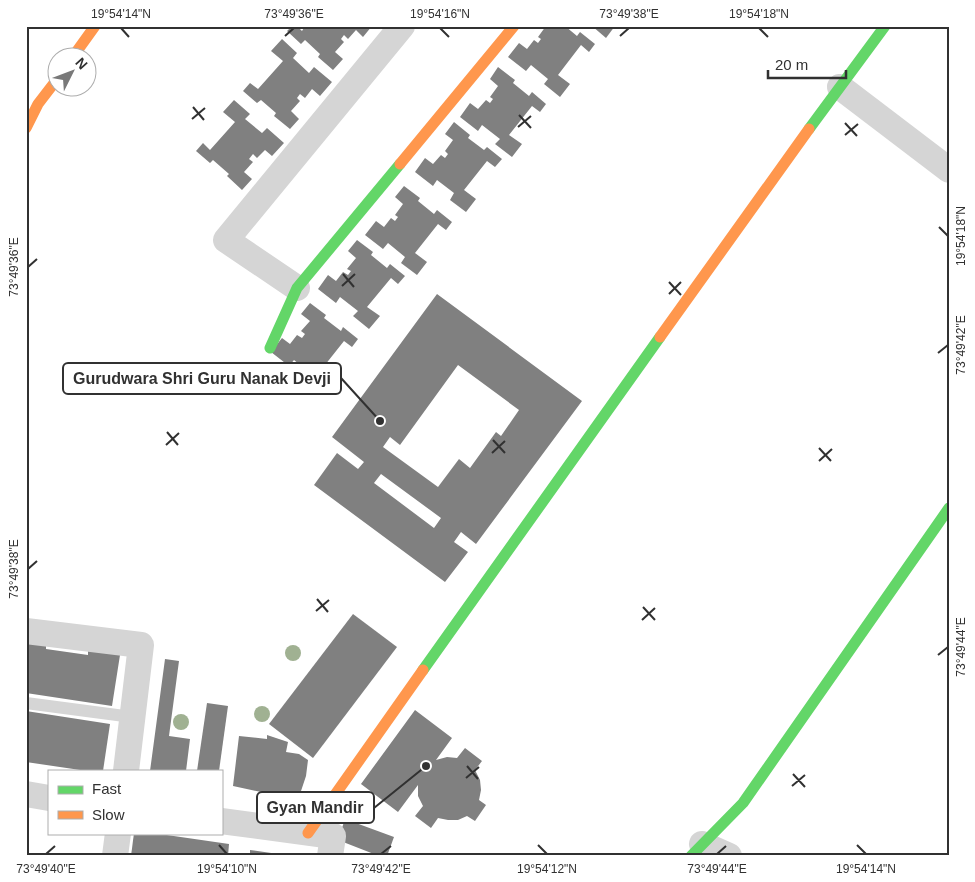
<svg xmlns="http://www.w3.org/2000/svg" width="975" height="882" viewBox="0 0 975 882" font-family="Arial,sans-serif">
  <rect width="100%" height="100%" fill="#fff"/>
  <g fill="#808080" fill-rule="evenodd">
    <polygon points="292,26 297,26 302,31 305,26 372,26 363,37 356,30 348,39 344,35 341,39 344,42 335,52 343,59 333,70 318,57 320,54 305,40 301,44 287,31"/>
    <polygon points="546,26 565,26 577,36 580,32 595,44 589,52 581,45 558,75 570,84 560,97 544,84 548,79 531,65 526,71 508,57 519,43 527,49 534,40 538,43 541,39 538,37"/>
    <polygon points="592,26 615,26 606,38"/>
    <polygon points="282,39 297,53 293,58 309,73 314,67 332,82 320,96 312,89 305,98 300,94 297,98 300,101 291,111 299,119 290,129 274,116 276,113 261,100 257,103 243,91 250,83 258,89 283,61 271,51"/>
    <polygon points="498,67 515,80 513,83 529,96 532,92 546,104 540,112 532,106 509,135 522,144 512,157 495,144 500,139 482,125 478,131 460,117 470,103 478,109 486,100 490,103 493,99 490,97 498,86 490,79"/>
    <polygon points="234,100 250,114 245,119 262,133 267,128 284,143 272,156 265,150 257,158 253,154 249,159 253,162 244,172 252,179 242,190 227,176 229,174 213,160 210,163 196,151 203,143 210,150 235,122 223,112"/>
    <polygon points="454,122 470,135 468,138 484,150 487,147 502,159 495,167 487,161 464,190 476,199 466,212 450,200 454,193 437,180 433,186 415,172 425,158 433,164 441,155 445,158 448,154 445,151 453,140 445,134"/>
    <polygon points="404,186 420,198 418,201 434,214 437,210 452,222 446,230 438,224 415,253 427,262 417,275 401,263 405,257 388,243 383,249 365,235 376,221 384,227 391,218 395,221 398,217 395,215 403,204 395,197"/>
    <polygon points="357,240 373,252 371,255 387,268 390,264 405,276 398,284 391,278 367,307 380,316 369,329 353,316 358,311 340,297 336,303 318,289 328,275 336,281 343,272 348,275 351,271 347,269 356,258 348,251"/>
    <path d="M 437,294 L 582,401 L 476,544 L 461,532 L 454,542 L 468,552 L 445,582 L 314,485 L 337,453 L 358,469 L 364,462 L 332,437 ZM 458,365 L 519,410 L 501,436 L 496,432 L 470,468 L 459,459 L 438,487 L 383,447 L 390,437 L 400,445 ZM 381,474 L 441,518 L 434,528 L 374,483 Z"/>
    <polygon points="310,303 326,315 324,318 341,331 343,327 358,339 352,347 344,341 321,370 333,380 323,392 307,379 311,374 294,360 289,366 271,352 282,338 290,344 297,335 302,338 305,334 301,331 310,321 301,314"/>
    <polygon points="353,614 397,647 313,758 269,724"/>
    <polygon points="46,642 46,649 88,655 88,650 120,655 112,706 26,693 26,644"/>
    <polygon points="165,659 179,661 169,736 190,739 186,771 150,771"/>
    <polygon points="207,703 228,706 219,771 197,771"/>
    <polygon points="415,710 452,738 436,760 447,757 457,758 465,748 482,761 475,770 480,780 481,790 479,800 486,805 475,821 467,816 458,820 448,820 438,818 431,828 415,816 423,806 418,796 418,785 398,812 361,784"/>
    <polygon points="26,711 110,724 103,771 87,771 26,762"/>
    <polygon points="267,735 288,742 286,752 299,754 308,760 306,776 298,800 233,786 239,736 267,739"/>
    <polygon points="345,819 394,837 387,856 379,856 338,840"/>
    <polygon points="134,833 153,833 229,844 228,856 131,856"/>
    <polygon points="250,850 285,855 285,856 250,856"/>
  </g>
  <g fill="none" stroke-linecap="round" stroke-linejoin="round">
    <polyline stroke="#d5d5d5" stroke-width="12" points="26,703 132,717"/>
    <g stroke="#d5d5d5" stroke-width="26">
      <polyline points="840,87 949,170"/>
      <polyline points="297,288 226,240 402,26"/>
      <polyline points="26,631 141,645 126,771"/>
      <polyline points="26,794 49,798"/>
      <polyline points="221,821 333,836 330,856"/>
      <polyline points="702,844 729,856"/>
      <polyline points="115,856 118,833"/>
    </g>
    <g stroke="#63d668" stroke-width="11">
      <polyline points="809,129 885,26"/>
      <polyline points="270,348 297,288 400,164"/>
      <polyline points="423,670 660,337"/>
      <polyline points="691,856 743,803 949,508"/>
    </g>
    <g stroke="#ff974d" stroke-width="11">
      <polyline points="72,58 95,26"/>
      <polyline points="26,128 38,104 58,78"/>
      <polyline points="400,164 514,26"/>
      <polyline points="660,337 809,129"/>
      <polyline points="308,833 423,670"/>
    </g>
  </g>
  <g fill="#a0b192">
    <circle cx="293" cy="653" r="8"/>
    <circle cx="262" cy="714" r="8"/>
    <circle cx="181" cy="722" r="8"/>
  </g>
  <path fill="none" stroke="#313131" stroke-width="2" d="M 121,28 L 129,37M 440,28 L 449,37M 759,28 L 768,37M 285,36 L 294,28M 620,36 L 629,28M 193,107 L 204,120M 519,115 L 531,128M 192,119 L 205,108M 845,123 L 857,136M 518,127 L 531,116M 845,135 L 858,124M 939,227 L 948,236M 28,267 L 37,259M 343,274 L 354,287M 669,282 L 681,295M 342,286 L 355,274M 669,294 L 681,282M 938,353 L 948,345M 167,432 L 178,445M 493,440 L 505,453M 166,445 L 179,433M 819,448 L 831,461M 492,453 L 505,441M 819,461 L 832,449M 28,569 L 37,561M 317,599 L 328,612M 643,607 L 655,620M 316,611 L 329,600M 642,620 L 655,608M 938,655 L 948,647M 467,766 L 478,779M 793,774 L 805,787M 466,778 L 479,767M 792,786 L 805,775M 219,845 L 227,854M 538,845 L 547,854M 857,845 L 866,854M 46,854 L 55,846M 381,854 L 391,846M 717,854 L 726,846"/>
  <path fill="none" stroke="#313131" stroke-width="2" d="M380 421L341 378M426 766L374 808"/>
  <g fill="#313131" stroke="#fff" stroke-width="2">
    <circle cx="380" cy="421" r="5"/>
    <circle cx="426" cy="766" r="5"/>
  </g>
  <g fill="#fff" stroke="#313131" stroke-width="2">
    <rect x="63" y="363" width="278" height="31" rx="5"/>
    <rect x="257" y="792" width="117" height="31" rx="5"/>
  </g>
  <g font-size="16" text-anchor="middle" font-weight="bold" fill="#313131">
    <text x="202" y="384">Gurudwara Shri Guru Nanak Devji</text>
    <text x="315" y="813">Gyan Mandir</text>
  </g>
  <rect width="975" height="882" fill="none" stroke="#ffffff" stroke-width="55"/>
  <rect x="48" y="770" width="175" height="65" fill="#ffffff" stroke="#adadad"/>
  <rect x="58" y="786" width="25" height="8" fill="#63d668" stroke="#adadad"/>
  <text x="92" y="794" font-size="15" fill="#313131">Fast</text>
  <rect x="58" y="811" width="25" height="8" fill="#ff974d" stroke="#adadad"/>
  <text x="92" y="820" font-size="15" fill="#313131">Slow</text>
  <g transform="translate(72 72) rotate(48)"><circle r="24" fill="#ffffff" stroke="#adadad"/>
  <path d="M0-4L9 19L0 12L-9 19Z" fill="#797979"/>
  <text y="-8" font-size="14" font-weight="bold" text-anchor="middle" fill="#313131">N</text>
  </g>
  <path d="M768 70v8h78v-8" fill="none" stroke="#313131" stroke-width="2.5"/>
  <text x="775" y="70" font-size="15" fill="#313131" stroke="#ffffff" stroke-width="4" paint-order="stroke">20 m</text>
  <rect x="28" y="28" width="920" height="826" fill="none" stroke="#313131" stroke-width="2"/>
  <g font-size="12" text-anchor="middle" fill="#313131">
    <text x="121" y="18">19°54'14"N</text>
    <text x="294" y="18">73°49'36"E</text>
    <text x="440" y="18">19°54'16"N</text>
    <text x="629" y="18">73°49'38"E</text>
    <text x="759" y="18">19°54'18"N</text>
    <text transform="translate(961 236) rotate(-90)" y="4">19°54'18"N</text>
    <text transform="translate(14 267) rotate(-90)" y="4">73°49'36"E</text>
    <text transform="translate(961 345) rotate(-90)" y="4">73°49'42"E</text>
    <text transform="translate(14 569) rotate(-90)" y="4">73°49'38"E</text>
    <text transform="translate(961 647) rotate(-90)" y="4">73°49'44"E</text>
    <text x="46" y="873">73°49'40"E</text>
    <text x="227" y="873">19°54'10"N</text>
    <text x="381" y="873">73°49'42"E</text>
    <text x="547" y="873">19°54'12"N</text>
    <text x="717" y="873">73°49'44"E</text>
    <text x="866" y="873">19°54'14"N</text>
  </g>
</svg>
